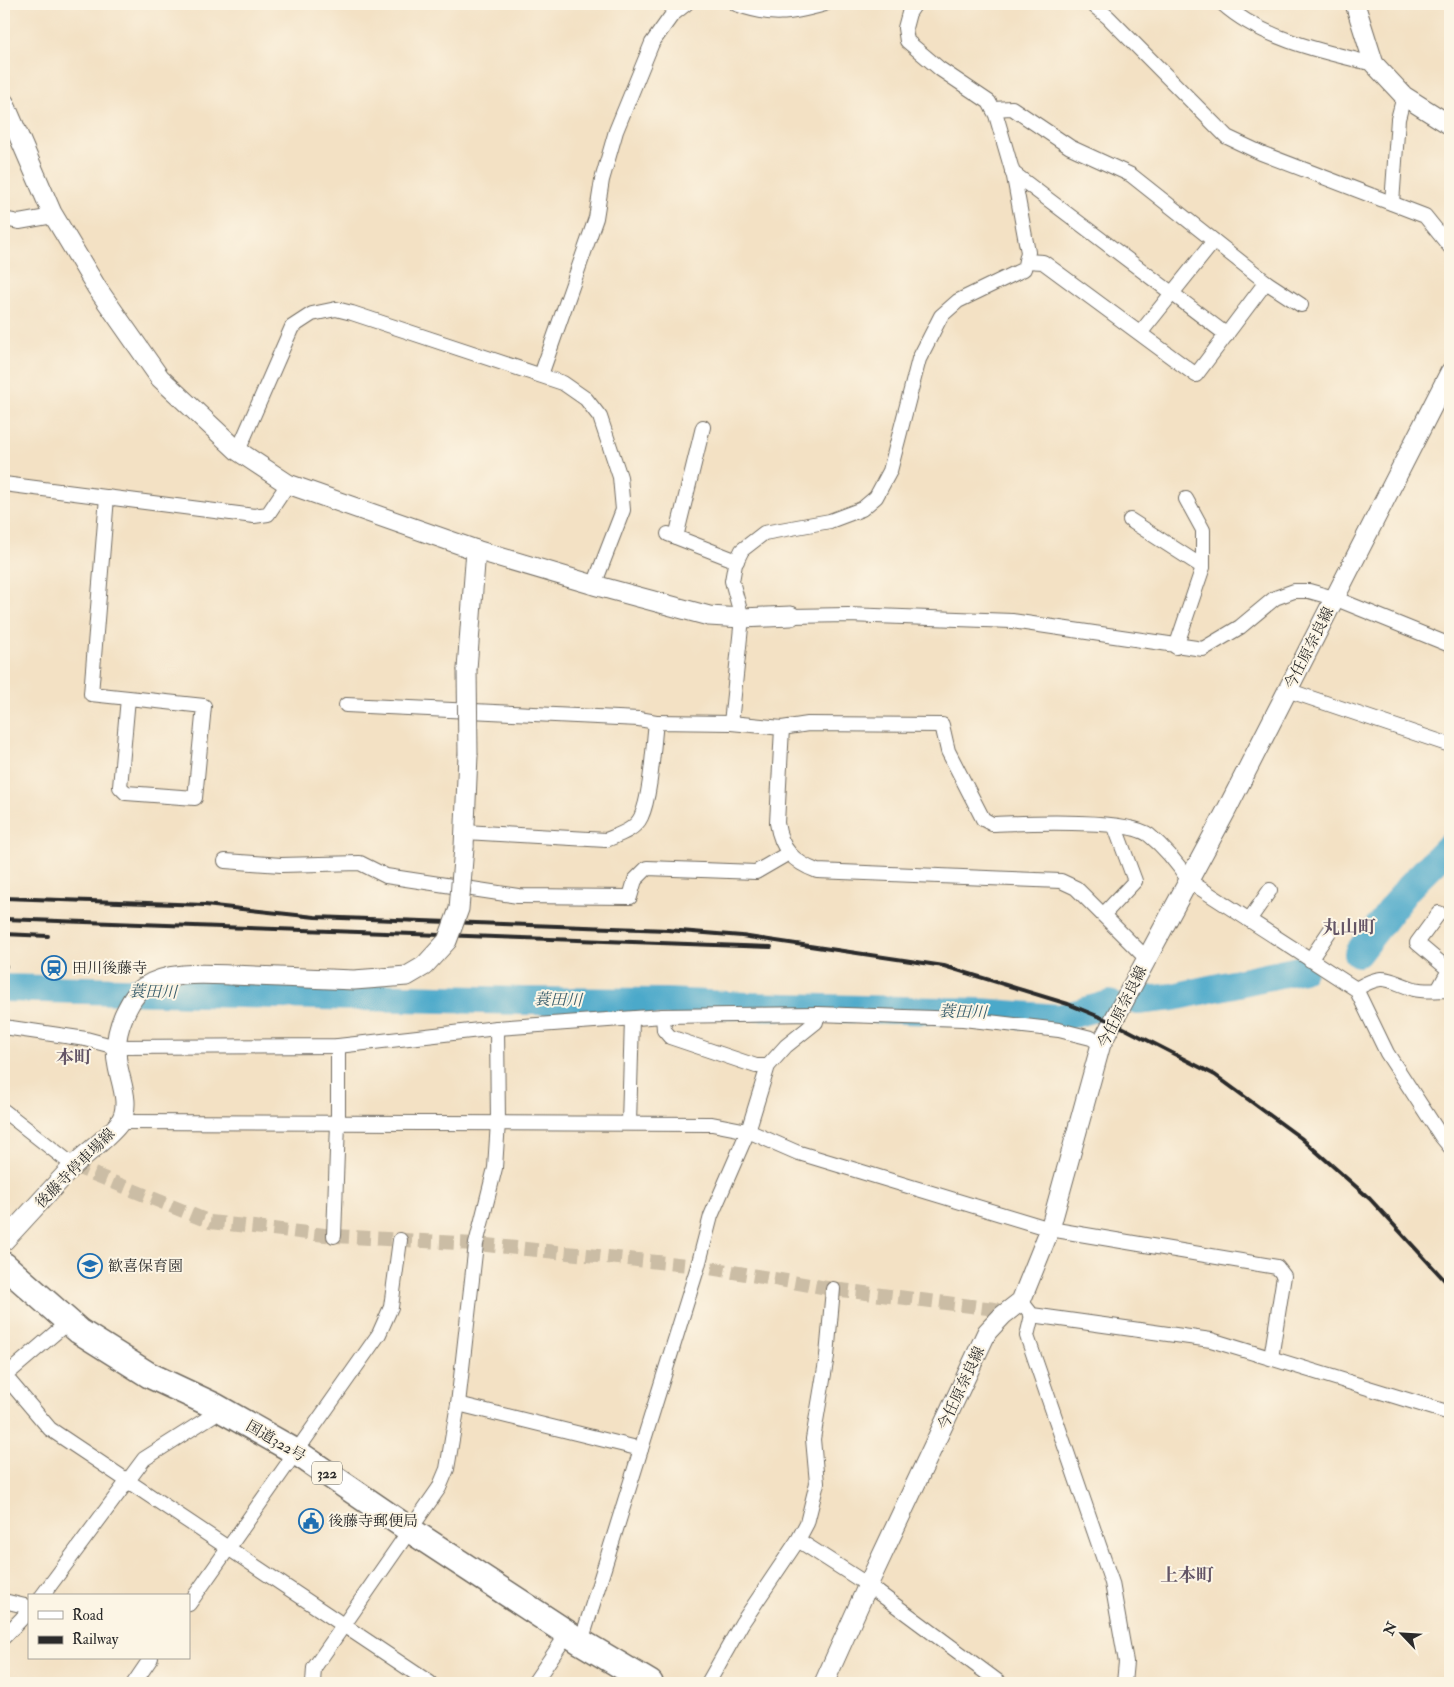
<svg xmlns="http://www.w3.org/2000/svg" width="1454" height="1687" viewBox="0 0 1454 1687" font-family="'IM FELL Double Pica','Noto Serif JP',serif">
  <rect width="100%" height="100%" fill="#fcf5e5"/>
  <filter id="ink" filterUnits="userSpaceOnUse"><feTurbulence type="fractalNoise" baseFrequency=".02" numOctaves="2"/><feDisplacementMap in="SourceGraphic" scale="10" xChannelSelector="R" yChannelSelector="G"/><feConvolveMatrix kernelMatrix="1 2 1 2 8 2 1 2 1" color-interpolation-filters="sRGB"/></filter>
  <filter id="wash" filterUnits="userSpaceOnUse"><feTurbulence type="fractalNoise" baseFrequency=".0096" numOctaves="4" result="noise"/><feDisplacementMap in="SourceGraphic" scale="20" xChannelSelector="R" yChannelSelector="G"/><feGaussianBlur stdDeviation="1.12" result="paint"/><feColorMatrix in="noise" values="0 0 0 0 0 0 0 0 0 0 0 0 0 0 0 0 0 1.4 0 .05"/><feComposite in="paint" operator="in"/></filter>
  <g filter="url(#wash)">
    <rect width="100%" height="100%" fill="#f3e1c4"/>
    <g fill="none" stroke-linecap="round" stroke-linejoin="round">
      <g stroke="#4ca9ca" stroke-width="28">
        <polyline points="1358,953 1408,888 1450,846"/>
        <polyline points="4,988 523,1001 666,1002 747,1006 980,1012 1059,1018 1110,1004"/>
        <polyline points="1137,1001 1173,997 1303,969"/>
      </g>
    </g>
  </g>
  <g filter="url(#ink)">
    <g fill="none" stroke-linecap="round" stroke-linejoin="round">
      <polyline stroke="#cbbda5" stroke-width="14" stroke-dasharray="14 7" stroke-linecap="butt" points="74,1166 210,1222 334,1236 476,1244 698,1266 833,1289 995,1309 1003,1315"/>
      <defs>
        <g id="street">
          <path d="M 736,4 C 771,17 789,14 825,4"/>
          <polyline points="1092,4 1108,17 1227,137 1261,153 1425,216 1450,247"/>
          <path d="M 1223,4 C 1262,39 1324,52 1374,64"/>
          <polyline points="993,109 1012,108 1070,147 1131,175 1266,282 1196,375 1043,262 1026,261"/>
          <polyline points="1012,172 1227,335"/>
          <polyline points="1392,203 1398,119 1404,96"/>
          <polyline points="4,219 19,222 53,216"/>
          <polyline points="1266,282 1301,305"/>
          <polyline points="1141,332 1214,241"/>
          <polyline points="541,375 596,218 602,180 616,131 652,43 672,15 686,4"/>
          <polyline points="238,451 292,327 312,314 336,309 352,313 563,383 586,399 600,417 620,477 623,510 594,585"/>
          <polyline points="4,484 254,516 268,514 288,484"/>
          <polyline points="107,497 91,694 204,706 195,798 126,793 120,787 128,698"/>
          <polyline points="1130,520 1203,567"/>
          <polyline points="668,534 737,561"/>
          <polyline points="676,537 703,427"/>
          <polyline points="791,616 848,615 1012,621 1203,649 1240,627 1275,598 1294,591 1309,591 1334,598 1450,645"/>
          <polyline points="1176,647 1203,567 1203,530 1186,499"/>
          <polyline points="1287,690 1450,745"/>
          <polyline points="346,705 639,719 656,722"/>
          <polyline points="731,723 742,618 732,581 735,564 742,550 764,533 830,521 862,509 876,497 890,471 919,359 941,316 958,301 1024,269 1028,252 1026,242 1014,177 996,115 989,102 940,69 907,41 905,28 909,13 915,4"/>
          <path d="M 782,728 L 808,724 L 942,725 L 948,751 L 983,819 L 992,824 C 1022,823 1127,818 1149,835 C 1164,847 1178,864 1189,881 L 1356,989 L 1387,1053 L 1441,1136 L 1450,1147"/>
          <path d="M 465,832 L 606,840 C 618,835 635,830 641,817 C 651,796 653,747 656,722 L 731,723 L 782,728 L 777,823 C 781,849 793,862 817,871 L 1061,881 L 1076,888 L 1146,958"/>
          <polyline points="225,861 281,865 360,863 386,876 518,896 630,897 635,880 647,868 756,872 787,854"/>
          <polyline points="1103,915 1135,881 1115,827"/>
          <polyline points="1249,920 1270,890"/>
          <polyline points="1310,960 1331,929"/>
          <path d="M 1356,989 C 1385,972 1386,980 1414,989 C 1425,992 1439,990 1450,990"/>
          <polyline points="1438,990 1449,970 1417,943 1439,913"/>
          <polyline points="663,1016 664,1030 670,1037 756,1066 768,1066"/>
          <polyline points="4,1027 86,1039 116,1047 338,1046 497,1028 663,1016 817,1014 963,1019 1059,1030 1091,1038 1101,1044"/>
          <polyline points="4,1111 74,1166"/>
          <polyline points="121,1122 712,1124 748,1131 796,1152 1050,1229 1277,1267 1284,1276 1271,1358"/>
          <polyline points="629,1123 632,1019"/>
          <polyline points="334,1236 338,1123 338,1046"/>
          <polyline points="1021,1301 1032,1315 1211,1340 1450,1413"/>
          <polyline points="1032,1315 1027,1336 1112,1583 1126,1662 1124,1683"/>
          <polyline points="68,1322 5,1376 50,1429 430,1683"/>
          <polyline points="458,1404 641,1449"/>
          <polyline points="798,1540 868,1585 1000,1683"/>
          <polyline points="42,1596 144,1459 221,1410"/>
          <polyline points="4,1601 29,1607"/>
          <polyline points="189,1604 379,1334 391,1307 400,1240"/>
          <polyline points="4,1637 29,1611"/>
          <polyline points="581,1642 698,1266 711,1216 748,1131 768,1066 786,1046 816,1022 817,1014"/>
          <polyline points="134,1683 151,1658"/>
          <polyline points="313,1683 314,1668 439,1488 447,1469 458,1404 476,1244 495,1168 498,1122 497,1028"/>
          <polyline points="534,1683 568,1633"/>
          <polyline points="708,1683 742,1623 798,1540 807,1523 817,1483 813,1439 827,1356 833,1289"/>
        </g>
        <g id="secondary">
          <polyline points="1355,4 1374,64 1404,96 1450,125"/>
          <polyline points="4,102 52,213 97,288 160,378 238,451 288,484 476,550 594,585 709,616 742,618 791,616"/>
          <polyline points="467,669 476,550"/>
          <polyline points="464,847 468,755"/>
          <path d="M 4,1241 C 27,1216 50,1191 73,1166 C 86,1153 111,1136 120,1122 C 131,1106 121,1083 118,1067 C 114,1049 117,1031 124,1015 C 129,1005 134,994 144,987 C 167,971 205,974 232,975"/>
          <polyline points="824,1683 868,1585 987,1332 1003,1315 1021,1301 1050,1229 1101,1044 1225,813 1450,372"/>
        </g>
        <polyline id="highway" points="4,1265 79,1331 149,1375 215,1406 296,1452 410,1530 581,1642 650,1683"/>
      </defs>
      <use href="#street" stroke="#716b61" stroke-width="16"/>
      <use href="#secondary" stroke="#716b61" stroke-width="21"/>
      <use href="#highway" stroke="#716b61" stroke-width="28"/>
      <use href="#street" stroke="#fff" stroke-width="14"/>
      <use href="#secondary" stroke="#fff" stroke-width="19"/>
      <use href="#highway" stroke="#fff" stroke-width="25"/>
      <g stroke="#2b2b2b" stroke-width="4">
        <polyline points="4,898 205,905 315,917 668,930 742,936 944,966 1068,1004 1112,1022 1215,1075 1301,1138 1370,1199 1450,1286"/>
        <polyline points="4,919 771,947"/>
        <polyline points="4,934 48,936"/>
        <polyline points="4,966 6,966"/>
      </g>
      <defs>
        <g id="secondary-bridge">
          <polyline points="467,669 468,755"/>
          <polyline points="232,975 354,980 407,976 424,966 447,941 459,909 464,847"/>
        </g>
      </defs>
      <use href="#secondary-bridge" stroke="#716b61" stroke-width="21" stroke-linecap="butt"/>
      <use href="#secondary-bridge" stroke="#fff" stroke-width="19"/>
    </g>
  </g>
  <defs>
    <symbol id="station-ring" viewBox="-11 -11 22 22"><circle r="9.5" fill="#fcf5e5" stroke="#1f6fb2" stroke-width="1.5"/><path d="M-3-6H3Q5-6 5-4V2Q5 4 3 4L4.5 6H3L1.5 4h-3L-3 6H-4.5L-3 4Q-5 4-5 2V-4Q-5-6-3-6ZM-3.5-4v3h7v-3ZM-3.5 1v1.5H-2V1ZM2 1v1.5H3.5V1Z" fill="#1f6fb2"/></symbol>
    <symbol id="school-ring" viewBox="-11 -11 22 22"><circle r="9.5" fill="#fcf5e5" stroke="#1f6fb2" stroke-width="1.5"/><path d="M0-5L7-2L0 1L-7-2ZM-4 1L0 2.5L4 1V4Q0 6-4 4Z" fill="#1f6fb2"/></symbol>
    <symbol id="civic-ring" viewBox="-11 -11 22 22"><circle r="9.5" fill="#fcf5e5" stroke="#1f6fb2" stroke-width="1.5"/><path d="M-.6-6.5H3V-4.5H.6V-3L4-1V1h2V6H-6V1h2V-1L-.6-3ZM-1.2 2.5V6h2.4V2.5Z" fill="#1f6fb2"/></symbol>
  </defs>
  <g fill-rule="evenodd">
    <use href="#station-ring" x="40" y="954" width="28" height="28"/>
    <use href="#school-ring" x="76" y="1252" width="28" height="28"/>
    <use href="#civic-ring" x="297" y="1507" width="28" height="28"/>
  </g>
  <g text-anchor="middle" stroke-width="4" stroke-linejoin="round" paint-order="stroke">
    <rect fill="#fcf5e5" stroke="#6a6863" stroke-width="1" x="312" y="1461.5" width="30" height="23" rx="4"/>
    <g font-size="14" font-weight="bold" fill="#2b2b2b">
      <text x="327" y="1478">322</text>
    </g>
    <g font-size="15" fill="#2b2b2b" stroke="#fcf5e5">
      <text transform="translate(1309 648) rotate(-63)" y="5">今任原奈良線</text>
      <text transform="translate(1122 1007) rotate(-63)" y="5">今任原奈良線</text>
      <text transform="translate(75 1168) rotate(-45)" y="5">後藤寺停車場線</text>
      <text transform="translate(961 1388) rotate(-65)" y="5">今任原奈良線</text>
      <text transform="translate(276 1441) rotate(30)" y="5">国道322号</text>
    </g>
    <g font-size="15" fill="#2b2b2b" stroke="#fcf5e5" text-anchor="start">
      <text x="72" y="973">田川後藤寺</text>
      <text x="108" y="1271">歓喜保育園</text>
      <text x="328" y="1526">後藤寺郵便局</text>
    </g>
    <g font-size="16" font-style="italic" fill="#385d6b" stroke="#fcf5e5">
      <text transform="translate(153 991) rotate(1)" y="6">蓑田川</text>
      <text transform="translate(558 999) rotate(1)" y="6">蓑田川</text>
      <text transform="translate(963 1011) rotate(2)" y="6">蓑田川</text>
    </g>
    <g font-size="18" font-weight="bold" fill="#645667" stroke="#fcf5e5">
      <text x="1349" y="933">丸山町</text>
      <text x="74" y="1063">本町</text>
      <text x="1187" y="1581">上本町</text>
    </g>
  </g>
  <rect width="1454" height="1687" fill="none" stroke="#fcf5e5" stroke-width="20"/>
  <rect x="28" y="1594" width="162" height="65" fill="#fcf5e5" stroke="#a8a49b"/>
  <rect x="38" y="1611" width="25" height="8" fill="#ffffff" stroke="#a8a49b"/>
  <text x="72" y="1620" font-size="15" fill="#2b2b2b">Road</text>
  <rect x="38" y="1636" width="25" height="8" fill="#2b2b2b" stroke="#a8a49b"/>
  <text x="72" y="1644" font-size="15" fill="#2b2b2b">Railway</text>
  <g transform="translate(1402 1634) rotate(295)" stroke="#fcf5e5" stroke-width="4" paint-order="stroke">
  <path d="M0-4L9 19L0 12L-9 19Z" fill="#2b2b2b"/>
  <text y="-8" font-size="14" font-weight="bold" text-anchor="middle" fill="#2b2b2b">N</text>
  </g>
</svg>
